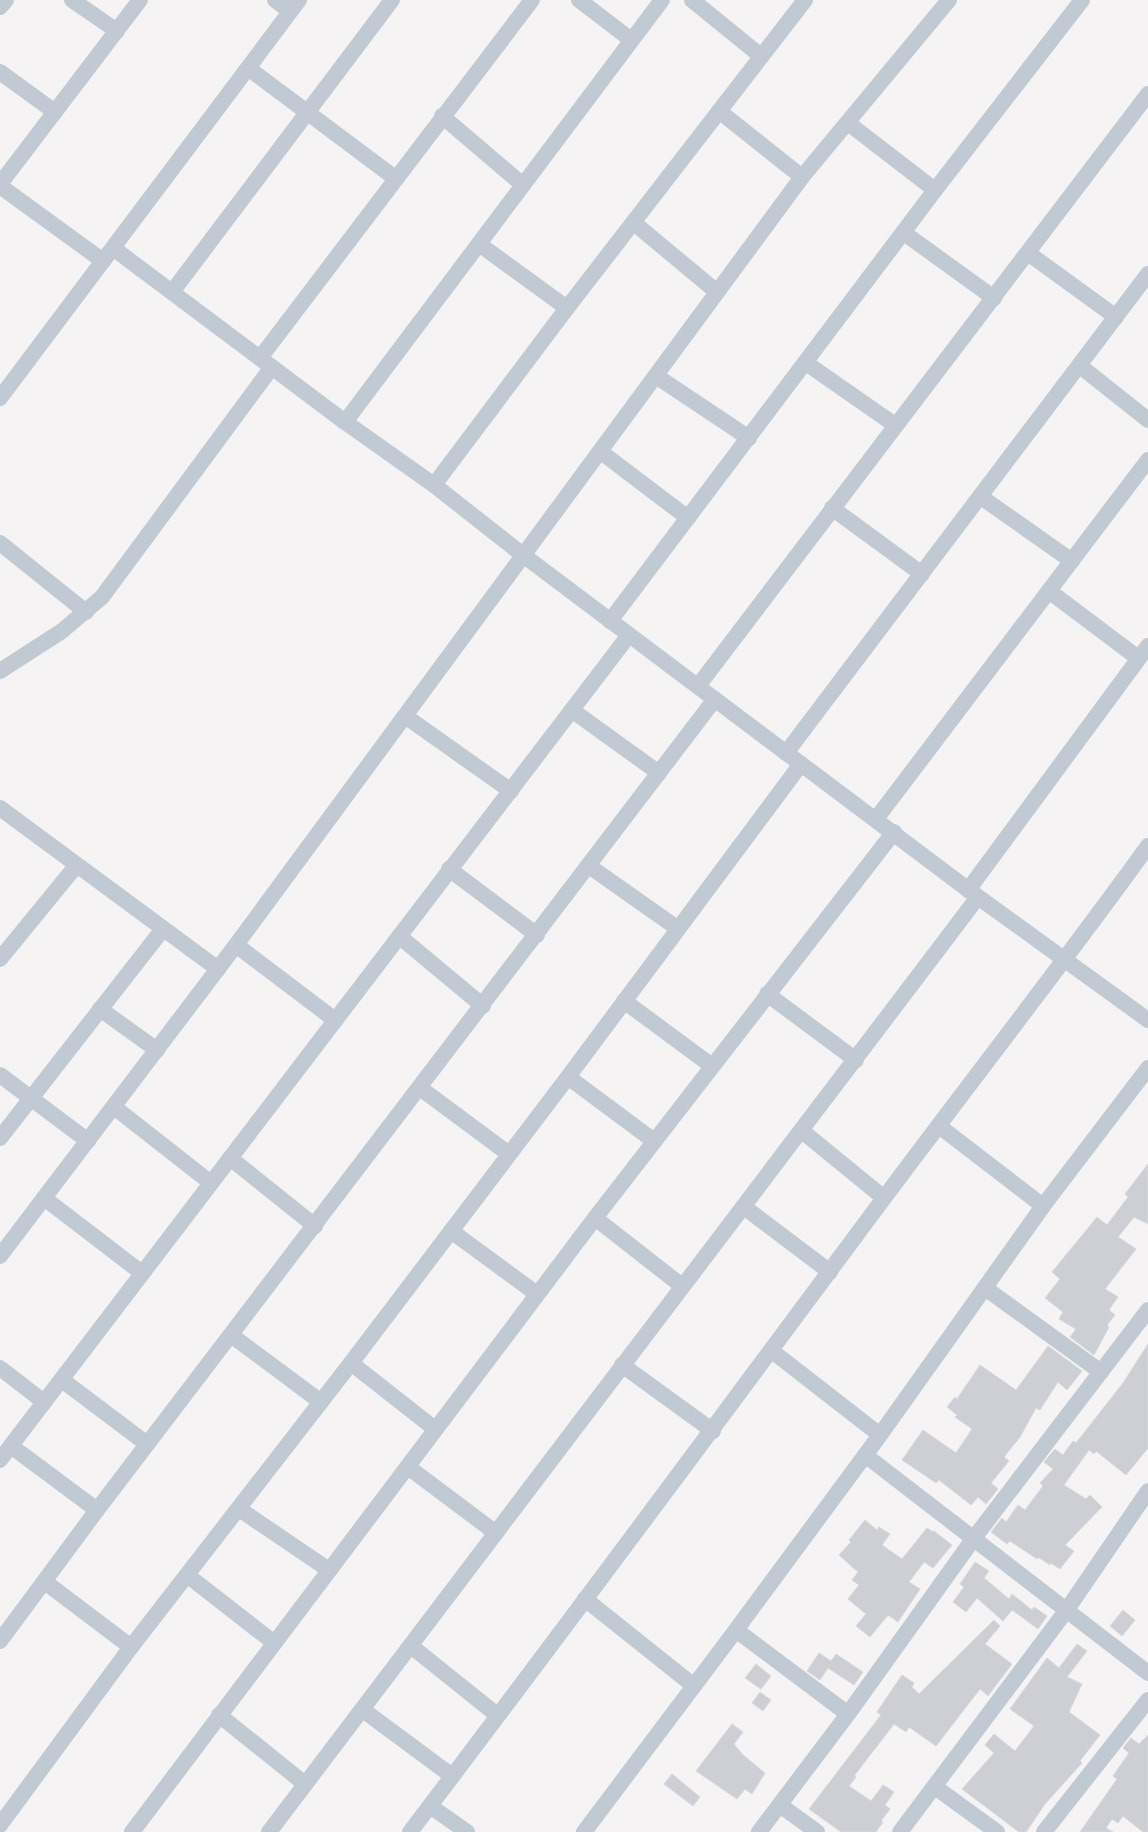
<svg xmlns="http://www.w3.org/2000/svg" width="1148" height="1832" viewBox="0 0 1148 1832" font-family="Ubuntu,sans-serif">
  <rect width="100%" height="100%" fill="#f5f3f3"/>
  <g fill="#cdcfd5" stroke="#d7d9de">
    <polygon points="1148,1164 1148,1224 1134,1217 1118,1237 1136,1249 1105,1289 1118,1297 1109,1310 1115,1315 1107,1325 1109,1327 1094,1355 1070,1337 1076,1329 1059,1319 1063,1312 1045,1298 1060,1279 1052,1272 1097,1217 1107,1225 1128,1197 1125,1194"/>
    <polygon points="1148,1344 1148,1448 1126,1475 1096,1451 1094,1454 1089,1450 1064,1485 1086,1499 1090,1495 1102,1507 1065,1545 1074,1551 1060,1569 1051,1563 1050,1565 1038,1557 1037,1559 1010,1541 1007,1544 991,1532 1002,1518 1006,1522 1018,1505 1025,1510 1043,1486 1040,1483 1053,1469 1044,1462 1055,1449 1063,1455 1073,1441 1076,1443 1123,1383"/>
    <polygon points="1048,1346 1082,1371 1067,1390 1058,1382 1040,1410 1036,1408 1020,1437 1004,1457 1009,1461 991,1483 998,1489 986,1504 978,1497 971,1505 939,1480 936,1483 902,1460 923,1430 956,1453 972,1429 955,1417 957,1415 947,1407 955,1397 957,1399 980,1365 1016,1390"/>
    <polygon points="865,1520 877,1530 879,1527 890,1534 882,1545 902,1559 927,1528 933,1532 934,1531 952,1545 933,1568 924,1562 909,1582 920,1589 898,1622 888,1615 870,1637 856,1626 866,1614 848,1599 859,1585 852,1580 858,1572 839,1555 851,1542 849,1540"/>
    <polygon points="975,1562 989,1571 984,1578 1009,1599 1012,1594 1032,1610 1034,1607 1047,1616 1038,1629 1012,1610 1003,1621 977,1598 966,1612 953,1602 964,1587 960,1584"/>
    <polygon points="1123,1610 1135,1620 1122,1636 1110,1626"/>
    <polygon points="994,1620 1000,1626 985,1644 1012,1664 988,1696 980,1689 936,1746 909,1727 906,1732 894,1724 854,1776 856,1777 849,1786 871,1801 883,1785 894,1792 885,1805 890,1809 881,1821 883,1822 876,1832 841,1832 809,1809 881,1715 877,1712 902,1675 914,1683 912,1687 919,1694"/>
    <polygon points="1077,1644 1087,1651 1067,1677 1082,1684 1069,1712 1100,1735 1080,1761 1082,1763 1045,1804 1026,1832 1019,1832 962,1789 994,1753 985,1745 994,1734 1015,1751 1034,1726 1010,1709 1047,1658 1059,1668"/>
    <polygon points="819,1653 831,1661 836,1654 863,1672 854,1685 828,1668 820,1680 807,1671"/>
    <polygon points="756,1664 771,1676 761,1689 745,1678"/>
    <polygon points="760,1692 771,1700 763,1711 752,1703"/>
    <polygon points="732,1724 743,1732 734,1744 743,1755 765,1773 752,1794 745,1789 737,1799 696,1771"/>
    <polygon points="1148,1735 1148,1832 1143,1832 1123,1816 1118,1823 1112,1819 1106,1828 1113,1832 1080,1832 1117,1779 1113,1776 1129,1753 1123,1748 1131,1738 1139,1744"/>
    <polygon points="672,1774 700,1797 693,1806 664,1784"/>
  </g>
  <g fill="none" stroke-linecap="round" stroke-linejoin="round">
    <g stroke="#c1cad2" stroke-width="16">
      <polyline points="72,0 117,31"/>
      <polyline points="275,0 290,11"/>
      <polyline points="579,0 630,39"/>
      <polyline points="692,0 761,56"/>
      <polyline points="0,7 6,0"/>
      <polyline points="248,68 395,178"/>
      <polyline points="0,72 55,112"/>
      <polyline points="719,111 802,177"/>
      <polyline points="442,116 523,185"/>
      <polyline points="848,123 935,190"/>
      <polyline points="0,184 140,0"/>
      <polyline points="0,186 103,261"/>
      <polyline points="634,223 717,292"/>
      <polyline points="904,233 994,298"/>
      <polyline points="479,244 567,308"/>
      <polyline points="113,248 345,422 434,485 523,555 978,897 1148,1020"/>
      <polyline points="1028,253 1116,317"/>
      <polyline points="172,292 392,0"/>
      <polyline points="260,358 532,0"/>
      <polyline points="806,363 895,425"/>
      <polyline points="1080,366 1148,420"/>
      <polyline points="656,376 749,438"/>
      <polyline points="0,398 299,0"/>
      <polyline points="345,422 662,0"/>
      <polyline points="601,452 688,518"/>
      <polyline points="434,485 567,308 805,0"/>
      <polyline points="981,497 1072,561"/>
      <polyline points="832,508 922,574"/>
      <polyline points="0,543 86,612"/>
      <polyline points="1049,591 1138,658"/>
      <polyline points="610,621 935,190 1082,0"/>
      <polyline points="0,671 62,631 102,597 272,367"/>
      <polyline points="698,686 1148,94"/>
      <polyline points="573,711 659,773"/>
      <polyline points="405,716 511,791"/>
      <polyline points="786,753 1148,274"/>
      <polyline points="0,808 218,969"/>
      <polyline points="876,819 1148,460"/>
      <polyline points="589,866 677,928"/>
      <polyline points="449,869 537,935"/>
      <polyline points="968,890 1148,646"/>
      <polyline points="399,936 483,1006"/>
      <polyline points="236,945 335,1020"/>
      <polyline points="0,959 76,866"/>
      <polyline points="767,994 856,1060"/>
      <polyline points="624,1001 712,1066"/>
      <polyline points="100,1009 157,1050"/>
      <polyline points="0,1075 88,1141"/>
      <polyline points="568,1077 654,1141"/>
      <polyline points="420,1088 509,1154"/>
      <polyline points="114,1107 211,1183"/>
      <polyline points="939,1126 1043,1206"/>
      <polyline points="802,1131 884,1198"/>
      <polyline points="0,1138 163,929"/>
      <polyline points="230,1158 315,1226"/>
      <polyline points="44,1198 142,1273"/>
      <polyline points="744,1207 830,1272"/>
      <polyline points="595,1218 682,1286"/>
      <polyline points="451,1231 537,1294"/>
      <polyline points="0,1256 236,945 802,177 949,0"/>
      <polyline points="985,1288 1101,1372"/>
      <polyline points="231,1335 321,1402"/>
      <polyline points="772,1351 880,1435"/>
      <polyline points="351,1363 435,1429"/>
      <polyline points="622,1365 713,1431"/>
      <polyline points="0,1368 44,1402"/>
      <polyline points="62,1380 147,1444"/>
      <polyline points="11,1446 97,1510"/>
      <polyline points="865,1455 1148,1673"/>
      <polyline points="0,1460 629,635"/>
      <polyline points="408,1467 496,1533"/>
      <polyline points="239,1509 329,1570"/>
      <polyline points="187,1575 273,1642"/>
      <polyline points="45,1582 131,1647"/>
      <polyline points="585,1599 694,1686"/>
      <polyline points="736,1630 848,1714"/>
      <polyline points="0,1641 97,1510 715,699"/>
      <polyline points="411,1646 497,1715"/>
      <polyline points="363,1710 452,1776"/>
      <polyline points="219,1715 305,1784"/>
      <polyline points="935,1787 997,1832"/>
      <polyline points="780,1805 817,1832"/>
      <polyline points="430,1806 467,1832"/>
      <polyline points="0,1825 131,1647 351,1363 568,1077 801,764"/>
      <polyline points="132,1832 595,1218 894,832"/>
      <polyline points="269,1832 978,897"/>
      <path d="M 410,1832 C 570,1622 727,1409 884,1198 C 972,1080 1062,965 1148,846"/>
      <polyline points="584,1832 736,1630 880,1435 1043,1206 1148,1068"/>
      <polyline points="759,1832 848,1714 974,1538 1148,1310"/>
      <polyline points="900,1832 1066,1611 1148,1491"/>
      <polyline points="1044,1832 1148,1700"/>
    </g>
  </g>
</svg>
